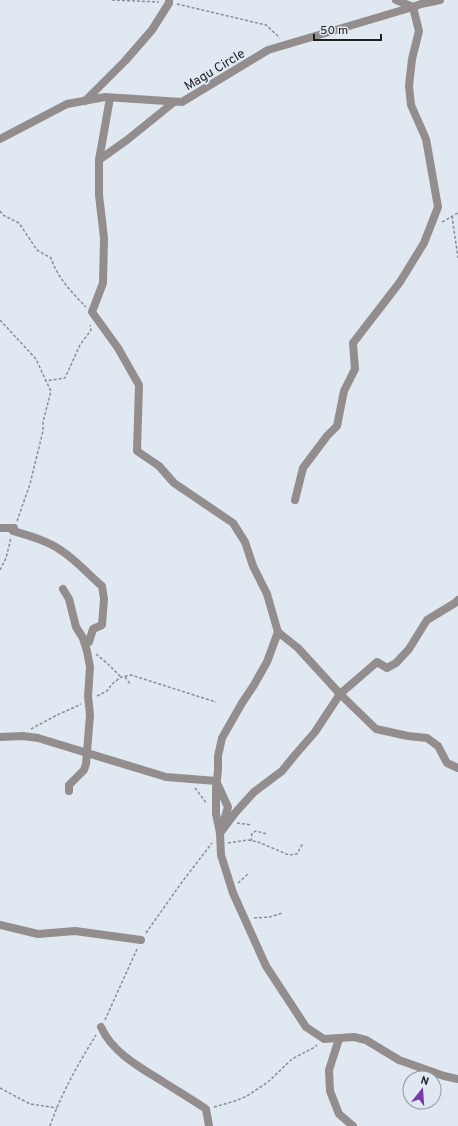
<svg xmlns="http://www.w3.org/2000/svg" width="458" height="1126" viewBox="0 0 458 1126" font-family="Overpass,sans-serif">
  <rect width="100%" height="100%" fill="#e0e8f1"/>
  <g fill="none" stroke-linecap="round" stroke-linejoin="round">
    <g stroke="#888e94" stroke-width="1.5" stroke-dasharray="3 2" stroke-linecap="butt">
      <polyline points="112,0 159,2"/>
      <polyline points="177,4 266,25 280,38"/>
      <path d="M 0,211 L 3,215 L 19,223 L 37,250 L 51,258 C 57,277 72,293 86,307"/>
      <polyline points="452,216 458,258"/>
      <polyline points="442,222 458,213"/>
      <polyline points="0,320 36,359 46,381 65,378 80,345 91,330 90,325"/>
      <polyline points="17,521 30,484 43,431 43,422 51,391 46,381"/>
      <polyline points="0,570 6,558 11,538"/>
      <polyline points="96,654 108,664 121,677"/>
      <polyline points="125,677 131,685"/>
      <polyline points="97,696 107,691 112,684 121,677 131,675 216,702"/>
      <polyline points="31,729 57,715 75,707 81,704"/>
      <polyline points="195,788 207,804"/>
      <polyline points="237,823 252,825"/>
      <polyline points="251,841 252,833 256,831 267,834"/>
      <polyline points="228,843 248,840 258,842 289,855 297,854 303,843"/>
      <polyline points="238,883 248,874"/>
      <polyline points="254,918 270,917 282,913"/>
      <polyline points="146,933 182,882 212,843"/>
      <polyline points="105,1020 137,949"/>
      <polyline points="0,1088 30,1104 57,1108"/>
      <polyline points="214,1107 235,1101 247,1096 268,1082 292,1059 315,1047 317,1045"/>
      <path d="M 50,1126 C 61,1094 78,1064 96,1035"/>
    </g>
    <g stroke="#938d8d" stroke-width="8">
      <polyline points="85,101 125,61 152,30 169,3 169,0"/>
      <polyline points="174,102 127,140 99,160 99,195 104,238 103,283 92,312 118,348 139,385 137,451 159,466 174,483 233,523 245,542 253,566 267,594 278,632 267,662 254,685 242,703 222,738 218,756 218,770 216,789 216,814 220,833 221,855 233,893 266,966 306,1027 324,1039 354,1037 366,1040 399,1060 444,1076 458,1079"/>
      <polyline points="0,139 67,104 105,97 182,102 268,50 413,7 421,4 440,0"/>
      <polyline points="99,160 110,98"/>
      <polyline points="295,500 303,468 327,436 337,426 344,391 355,369 353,343 400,282 424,243 438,207 426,139 411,105 409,86 412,59 419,31 413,7 396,0"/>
      <polyline points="0,528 14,528"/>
      <path d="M 13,531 C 30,536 48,541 62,551 C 77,561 88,574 102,586 L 104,599 L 102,625 L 93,629 L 89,642 L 83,638 L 87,651 L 90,667 L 88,696 L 90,715 L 86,764 L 84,770 L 69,785 L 69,791"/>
      <polyline points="63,589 69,599 76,627 83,638"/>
      <polyline points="278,632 298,648 340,694 376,729 408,736 427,738 438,746 447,763 458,768"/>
      <polyline points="0,737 23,736 38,738 166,777 216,781 228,807 222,827"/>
      <polyline points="220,833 235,813 254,792 282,771 295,755 315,732 340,694 377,662 387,668 396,663 409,649 427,620 455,603 458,600"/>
      <polyline points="0,925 38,934 75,931 141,940"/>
      <path d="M 101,1027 C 112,1052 139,1067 162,1081 C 176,1090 191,1099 206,1109 L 209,1126"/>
      <polyline points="339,1039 329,1070 330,1091 339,1114 353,1126"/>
    </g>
  </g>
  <g text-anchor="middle" stroke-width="4" stroke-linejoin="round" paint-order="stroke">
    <g font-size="13" fill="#1d2023" stroke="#e0e8f1">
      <text transform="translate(214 69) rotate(-31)" y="5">Magu Circle</text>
    </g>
  </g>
  <g transform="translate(422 1090) rotate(17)"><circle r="19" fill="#e0e8f1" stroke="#92989f"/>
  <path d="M0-3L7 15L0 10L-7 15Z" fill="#7839ae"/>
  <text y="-6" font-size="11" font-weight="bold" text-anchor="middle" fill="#1d2023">N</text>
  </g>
  <path d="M314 34v6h67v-6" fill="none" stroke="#1d2023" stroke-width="2"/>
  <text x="320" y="34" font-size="12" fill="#1d2023" stroke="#e0e8f1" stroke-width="3" paint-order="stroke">50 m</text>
</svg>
